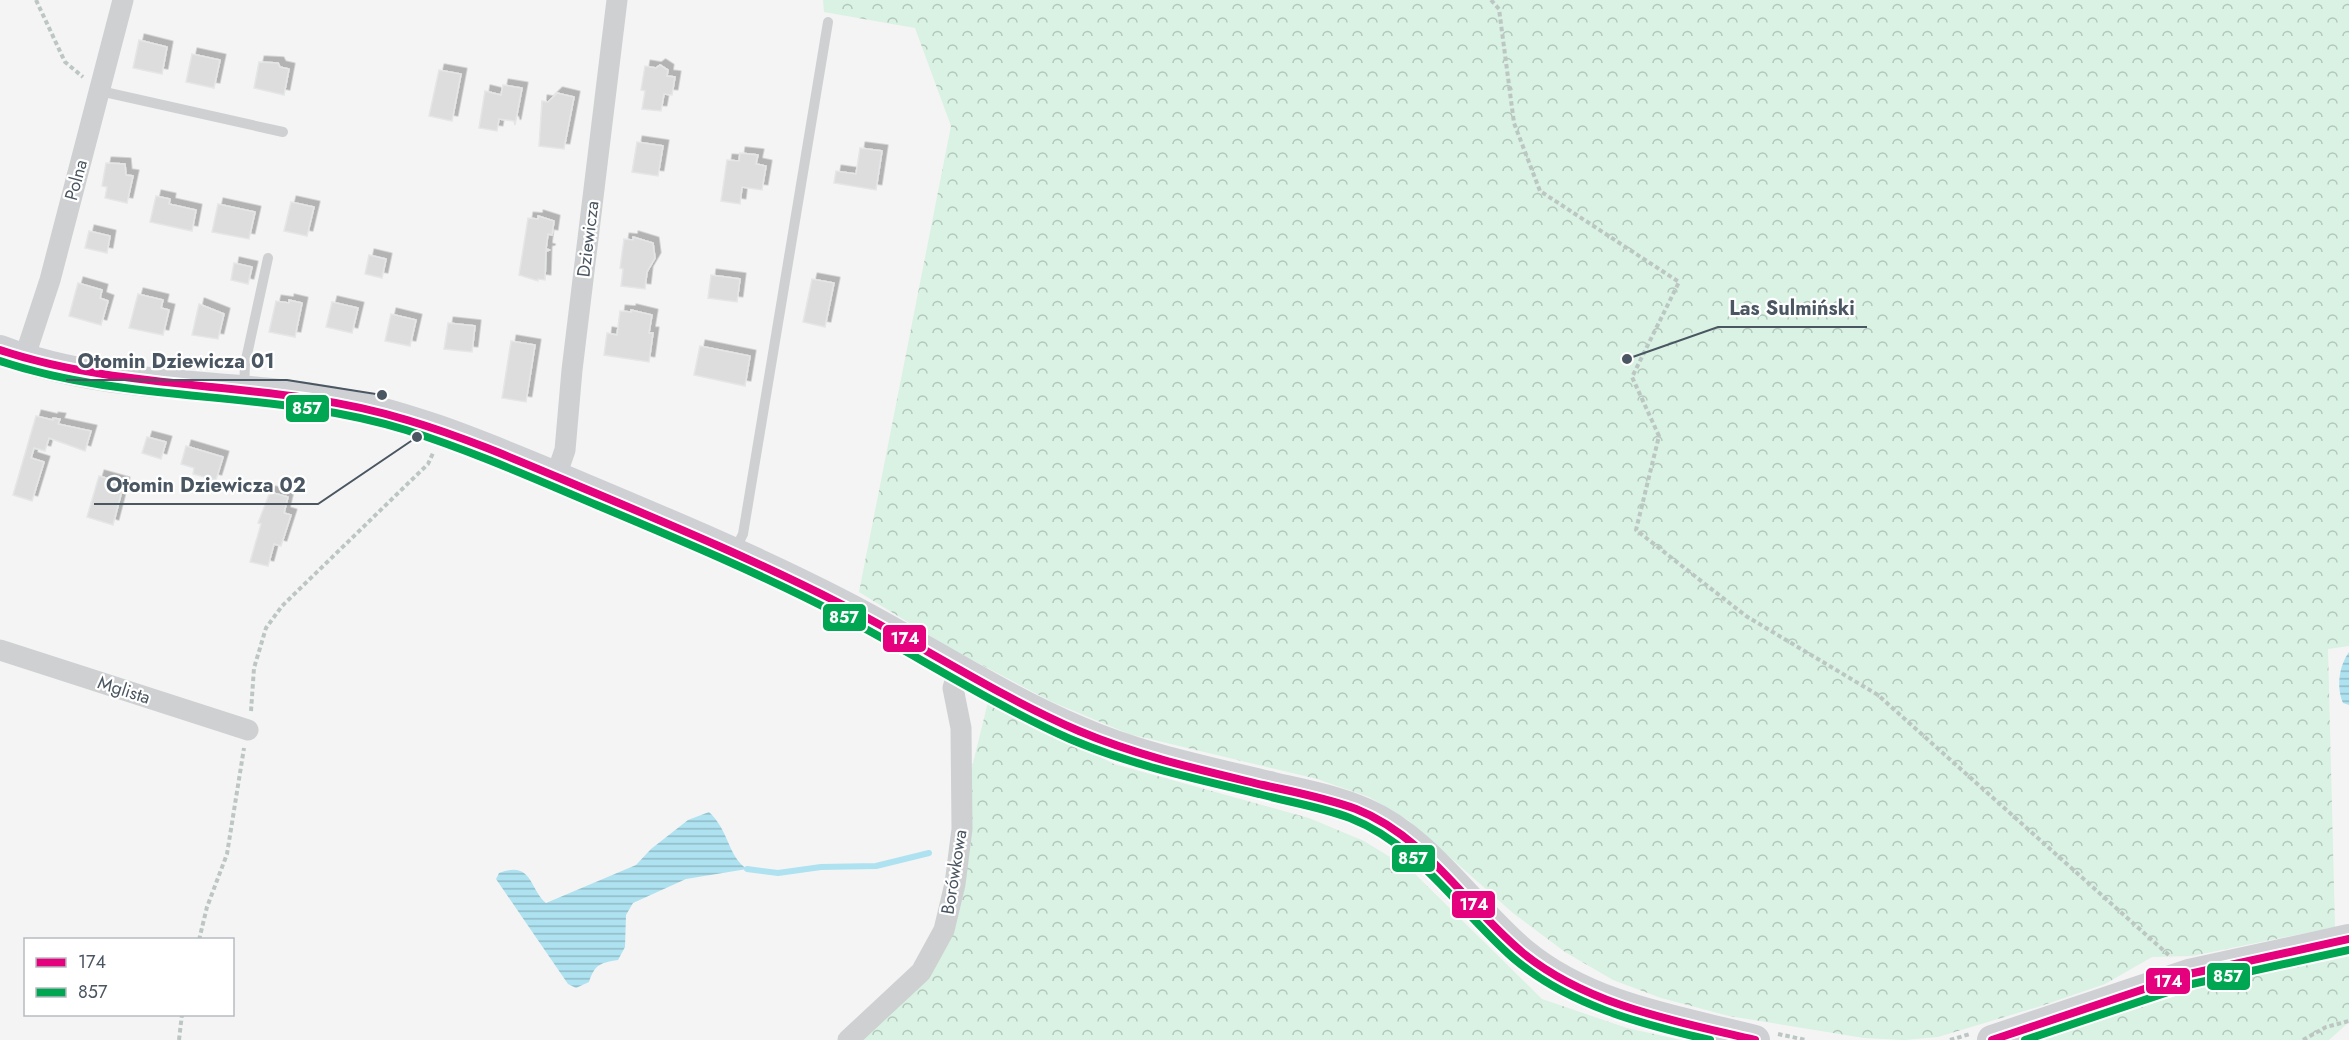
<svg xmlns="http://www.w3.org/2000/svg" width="2349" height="1040" viewBox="0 0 2349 1040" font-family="Jost,sans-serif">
  <defs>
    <pattern id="forest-crowns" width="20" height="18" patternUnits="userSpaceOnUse" patternTransform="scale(1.5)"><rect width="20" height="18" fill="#d9f2e3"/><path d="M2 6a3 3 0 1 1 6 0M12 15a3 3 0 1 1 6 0" fill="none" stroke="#b2c7bb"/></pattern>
    <pattern id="water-rules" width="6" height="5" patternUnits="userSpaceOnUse" patternTransform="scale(1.5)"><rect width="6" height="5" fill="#aee2f0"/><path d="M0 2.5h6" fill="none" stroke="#90bac6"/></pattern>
    <filter id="shadow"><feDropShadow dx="5.5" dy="-5.5" stdDeviation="0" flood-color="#0004"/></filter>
  </defs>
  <rect width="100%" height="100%" fill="#f4f4f4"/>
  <g fill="url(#forest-crowns)">
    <polygon points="823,0 2349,0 2349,646 2328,649 2335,927 2192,956 2152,957 2105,984 2041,1006 1938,1037 1904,1040 1864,1038 1729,1016 1661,998 1613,980 1565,952 1513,913 1408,820 1369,797 1317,779 1129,734 1050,701 948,647 859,592 951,126 915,28 824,12"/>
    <polygon points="989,698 1023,718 1114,764 1309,818 1364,841 1411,870 1542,999 1627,1028 1681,1040 857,1040 938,956 971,771"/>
    <polygon points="2349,956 2349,1022 2329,1040 2040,1040 2262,968"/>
  </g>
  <g fill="url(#water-rules)">
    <path d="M 2349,652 L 2349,705 L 2343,703 C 2336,687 2339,666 2349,652 Z"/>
    <path d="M 709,812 C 729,830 728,857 747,869 L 686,879 L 633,903 L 626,915 L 625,947 L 618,960 C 600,963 595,964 589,982 L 576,988 L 568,984 L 496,879 L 499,873 C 532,860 529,888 546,903 L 636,865 L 651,849 L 688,820 Z"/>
  </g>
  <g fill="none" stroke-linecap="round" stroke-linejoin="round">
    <polyline stroke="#aee2f0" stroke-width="6" points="747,869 778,873 821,867 876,866 929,853"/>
  </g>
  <g fill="#ddddde" stroke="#e5e6e7" stroke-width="1.5" filter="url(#shadow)">
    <polygon points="139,40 167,47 162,74 133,68"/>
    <polygon points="192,54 220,60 214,88 186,82"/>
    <polygon points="259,62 278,63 280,67 289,69 284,95 254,88"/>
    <polygon points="660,65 668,70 667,76 675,77 672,95 664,94 661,111 642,109 645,91 641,90 645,66 656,68"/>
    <polygon points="439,70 461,74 452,121 429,116"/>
    <polygon points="503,85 522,88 515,125 514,121 499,119 497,131 479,128 485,91 501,95"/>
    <polygon points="557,93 574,97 564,149 539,146 542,101 548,102"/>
    <polygon points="637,142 663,146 658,176 632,172"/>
    <polygon points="860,148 882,151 876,190 834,183 836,171 856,174"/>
    <polygon points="740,153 758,155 756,164 766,166 762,190 742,187 740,204 721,201 727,160 739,161"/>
    <polygon points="106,163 125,164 126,175 133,176 127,203 105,198 107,187 102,186"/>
    <polygon points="156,196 170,199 169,204 196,210 192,231 150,222"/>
    <polygon points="291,202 314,207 307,236 284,231"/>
    <polygon points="218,204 255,212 249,239 212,232"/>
    <polygon points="538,216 554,221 552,235 548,234 546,249 550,250 546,251 545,280 538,279 538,281 519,275 528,218 538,219"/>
    <polygon points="89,231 110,236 107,253 85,248"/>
    <polygon points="633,237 653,243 655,258 647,272 645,289 621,286 623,269 620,268 624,239 633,240"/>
    <polygon points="369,255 386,259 382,278 365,274"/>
    <polygon points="234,263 252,267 248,284 231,280"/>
    <polygon points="711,275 740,279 737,302 708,298"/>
    <polygon points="812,279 834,283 825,327 803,322"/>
    <polygon points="78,283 102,290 100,298 108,301 101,325 69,316"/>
    <polygon points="138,294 163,300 161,308 169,310 163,335 129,328"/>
    <polygon points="289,300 302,303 295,337 269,332 276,301 289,303"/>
    <polygon points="332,302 358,308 352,333 326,327"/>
    <polygon points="199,304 224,314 218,339 192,335"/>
    <polygon points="631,310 652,315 649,333 653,333 649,362 604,355 607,333 617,335 620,311 631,312"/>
    <polygon points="391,314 416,320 410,346 385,341"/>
    <polygon points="448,323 475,326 472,352 444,349"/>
    <polygon points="511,341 535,345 526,402 502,398"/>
    <polygon points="700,346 750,356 745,386 694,375"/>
    <polygon points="36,416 53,420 53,418 60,419 58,424 91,431 85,451 49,438 45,451 34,448 31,458 44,462 32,501 13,495"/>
    <polygon points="147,437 166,442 161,459 142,453"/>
    <polygon points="186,446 223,457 216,480 193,474 194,468 181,464"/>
    <polygon points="99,476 124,483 113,525 87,517"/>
    <polygon points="270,492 288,497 284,513 291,515 281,546 274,544 268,566 250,562 261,524 258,523"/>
  </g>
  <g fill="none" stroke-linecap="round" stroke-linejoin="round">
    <g stroke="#bcc7c4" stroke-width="4" stroke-dasharray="4.5 3" stroke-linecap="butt">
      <polyline points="36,0 65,62 83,77"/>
      <polyline points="1491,0 1499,9 1514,123 1540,191 1679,282 1632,377 1659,436 1636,530 1746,616 1878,695 2171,957"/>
      <polyline points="251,711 254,668 266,628 282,606 428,464 433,453"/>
      <polyline points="199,940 207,907 227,854 244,748"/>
      <polyline points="1778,1034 1806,1040"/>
      <polyline points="179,1040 182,1014"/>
      <polyline points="1950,1040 1970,1034"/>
      <polyline points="2303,1040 2326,1027 2349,1021"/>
    </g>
    <g stroke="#ced0d2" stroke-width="10">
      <polyline points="100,91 283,132"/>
      <polyline points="244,389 245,364 268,258"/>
      <polyline points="734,552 743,534 828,22"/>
    </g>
    <g stroke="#ced0d2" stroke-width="21">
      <polyline points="24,359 50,280 123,0"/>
      <polyline points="556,476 565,450 572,370 617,0"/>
      <polyline points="0,650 248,730"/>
      <polyline points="848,1040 921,972 944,930 955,884 962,829 961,728 953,688 959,668"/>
    </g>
    <g stroke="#ced0d4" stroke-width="30">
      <path d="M 0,350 C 98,388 210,383 313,398 C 398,410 481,445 560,478 C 655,518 750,557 841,604 C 921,645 996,696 1079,731 C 1141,758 1207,771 1273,787 C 1304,794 1336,800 1365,813 C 1428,840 1471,910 1523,953 C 1588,1007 1676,1020 1755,1040"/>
      <polyline points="1992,1040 2189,974 2349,939"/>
    </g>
    <defs>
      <g id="bus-1">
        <path d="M 0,350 C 132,394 274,379 407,420 C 471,439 533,467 595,493 C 678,528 761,563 841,604 C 921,645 996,695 1079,731 C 1138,756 1201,770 1263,785 C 1294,792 1326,798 1356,809 C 1427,837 1466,906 1523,953 C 1589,1006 1675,1021 1755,1040"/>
        <polyline points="1992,1040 2189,974 2349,939"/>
      </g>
      <g id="bus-2">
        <path d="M 0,361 C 132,405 274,389 406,430 C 472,451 535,479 599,506 C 680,540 761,574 838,614 C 916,655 990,703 1070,739 C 1131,765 1195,779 1259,794 C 1289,802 1321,807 1350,818 C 1419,845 1459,911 1513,958 C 1568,1005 1640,1024 1710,1040"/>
        <polyline points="2025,1040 2192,984 2349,950"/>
      </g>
    </defs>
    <use href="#bus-1" stroke="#fff" stroke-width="12"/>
    <use href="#bus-2" stroke="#fff" stroke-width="12"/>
    <use href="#bus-1" stroke="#e5007d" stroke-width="8"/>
    <use href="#bus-2" stroke="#00a651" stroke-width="8"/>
  </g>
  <g text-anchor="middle" stroke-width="4.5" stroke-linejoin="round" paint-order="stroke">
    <g font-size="18" fill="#4a5661" stroke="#fff">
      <text transform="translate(76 180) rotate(-75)" y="6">Polna</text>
      <text transform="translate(588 239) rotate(-83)" y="6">Dziewicza</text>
      <text transform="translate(124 690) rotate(18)" y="6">Mglista</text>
      <text transform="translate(954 872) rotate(-81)" y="6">Borówkowa</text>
    </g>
  </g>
  <path fill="none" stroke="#4a5661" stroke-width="2" d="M1627 359L1718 327H1867M382 395L287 380H66M417 437L318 504H94"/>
  <g fill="#4a5661" stroke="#fff" stroke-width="2">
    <circle cx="1627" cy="359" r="6"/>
    <circle cx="382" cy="395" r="6"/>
    <circle cx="417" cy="437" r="6"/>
  </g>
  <g font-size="20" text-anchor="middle" font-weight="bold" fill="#4a5661" stroke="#fff" stroke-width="4.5" stroke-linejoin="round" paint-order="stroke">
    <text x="1792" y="315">Las Sulmiński</text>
    <text x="176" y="368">Otomin Dziewicza 01</text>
    <text x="206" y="492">Otomin Dziewicza 02</text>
  </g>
  <g stroke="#fff" stroke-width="2">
    <rect x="285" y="394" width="45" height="29" rx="6" fill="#00a651"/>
    <rect x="822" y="603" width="45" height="29" rx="6" fill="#00a651"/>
    <rect x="882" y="624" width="45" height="29" rx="6" fill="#e5007d"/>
    <rect x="1391" y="844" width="45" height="29" rx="6" fill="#00a651"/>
    <rect x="1451" y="890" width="45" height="29" rx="6" fill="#e5007d"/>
    <rect x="2206" y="962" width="45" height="29" rx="6" fill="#00a651"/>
    <rect x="2145" y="967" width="46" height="28" rx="6" fill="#e5007d"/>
  </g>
  <g font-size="16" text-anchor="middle" font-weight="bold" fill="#fff">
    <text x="307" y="414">857</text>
    <text x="844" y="623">857</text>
    <text x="905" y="644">174</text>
    <text x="1413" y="864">857</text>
    <text x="1474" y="910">174</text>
    <text x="2228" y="982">857</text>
    <text x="2168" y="987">174</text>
  </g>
  <rect x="24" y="938" width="210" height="78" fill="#ffffff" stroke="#b7bbc0" stroke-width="1.5"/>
  <rect x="36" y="958" width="30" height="9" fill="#e5007d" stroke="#b7bbc0" stroke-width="1.5"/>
  <text x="78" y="968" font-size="18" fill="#4a5661">174</text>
  <rect x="36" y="988" width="30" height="9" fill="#00a651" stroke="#b7bbc0" stroke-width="1.5"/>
  <text x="78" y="998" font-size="18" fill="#4a5661">857</text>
</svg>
